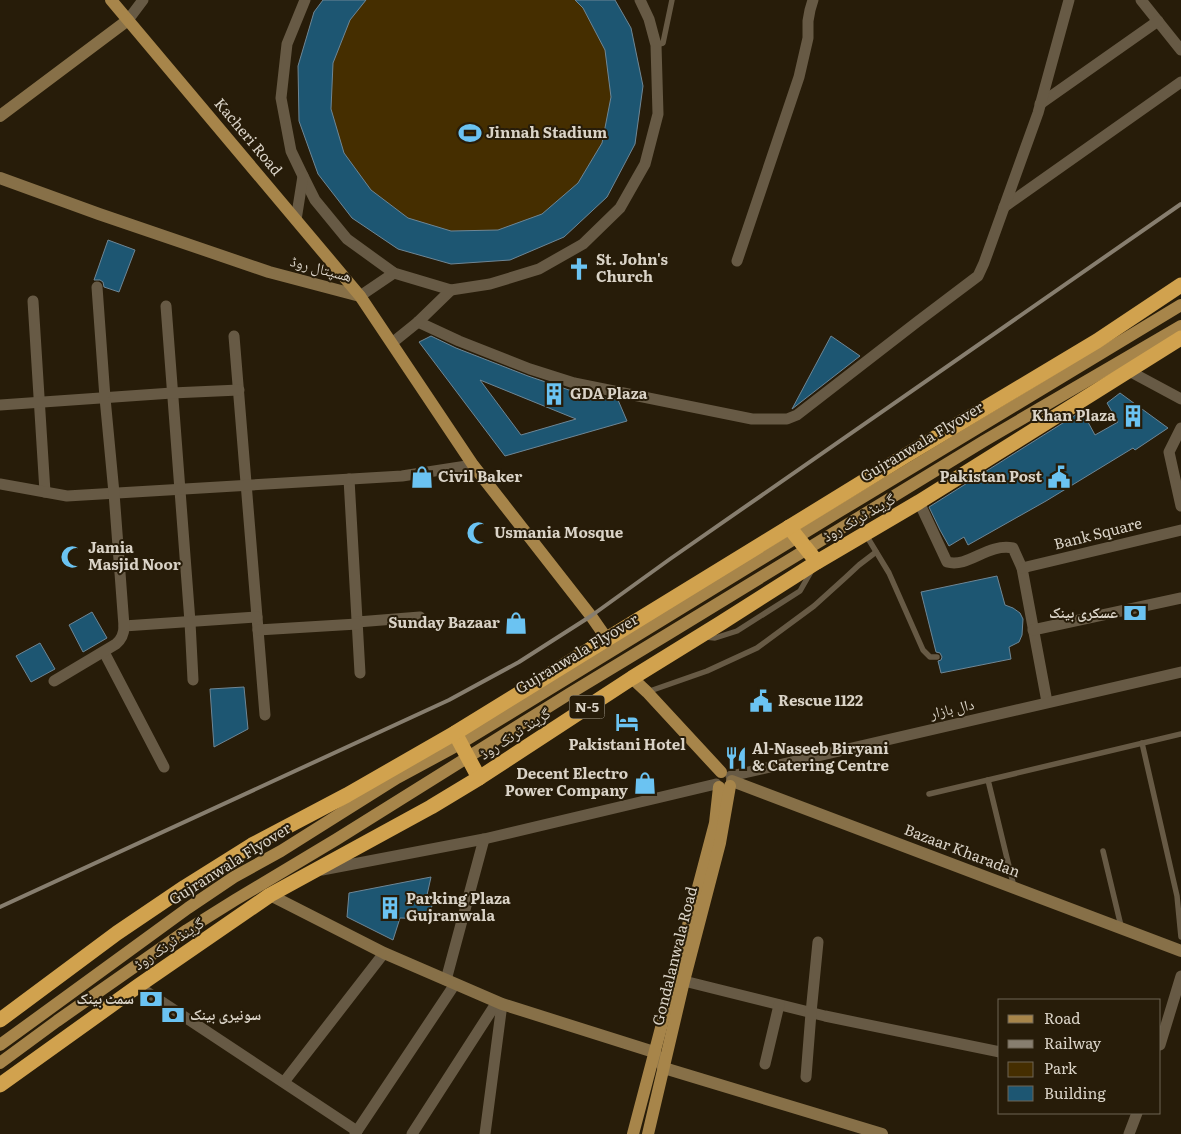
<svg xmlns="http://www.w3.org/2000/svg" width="1181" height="1134" viewBox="0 0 1181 1134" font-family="Literata,'Noto Naskh Arabic',serif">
  <rect width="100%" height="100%" fill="#271c09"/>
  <polygon fill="#452e00" points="323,0 615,0 631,28 643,86 635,144 607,197 564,237 398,249 352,218 318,174 299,121 298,66 314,12"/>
  <g fill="#1d5672" stroke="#6e8695" fill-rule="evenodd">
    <polygon points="323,0 366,0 350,20 333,63 331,109 344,153 371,190 408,218 451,231 498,230 542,214 578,183 602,143 611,97 605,50 583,8 575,0 615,0 631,28 643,86 635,144 607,197 564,237 510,260 451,264 398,249 352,218 318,174 299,121 298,66 314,12"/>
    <polygon points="108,240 135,250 119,292 104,287 103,282 100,280 94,280"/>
    <path d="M 431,336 L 456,348 L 528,376 L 569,390 L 618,400 L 627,421 L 505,456 L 419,342 ZM 480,380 L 576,419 L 521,435 Z"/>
    <polygon points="831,336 860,356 792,409"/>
    <polygon points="1120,393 1168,428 1135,450 1133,448 1046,501 968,545 964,537 949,546 940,530 929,507 1082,411 1095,435 1118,422 1107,403"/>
    <polygon points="997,576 1005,605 1013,608 1020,613 1023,619 1022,635 1019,642 1009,647 1011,659 941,673 938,661 941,660 942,657 940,653 936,652 921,592"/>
    <polygon points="92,612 107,638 83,652 69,625"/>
    <polygon points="40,643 55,669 31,682 16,656"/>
    <polygon points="244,687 248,729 214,747 210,689"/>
    <polygon points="431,877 427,895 434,899 428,919 400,918 393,940 347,917 349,893"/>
  </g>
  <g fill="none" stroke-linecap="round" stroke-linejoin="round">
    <g stroke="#675a45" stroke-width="5.5">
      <polyline points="656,45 663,43 672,0"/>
      <polyline points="866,535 889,573 923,650 930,657 937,657"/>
      <polyline points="706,637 715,638 737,631 800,591 812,570"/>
      <polyline points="647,692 707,671 757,648 814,606 845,578 859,565 876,552"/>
      <polyline points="1142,743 1177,896 1181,937"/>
      <polyline points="988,780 1014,887"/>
      <polyline points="929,794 1181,734"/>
      <polyline points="1103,851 1121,926"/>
    </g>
    <g stroke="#675a45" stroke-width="11">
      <polyline points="305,0 287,44 281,98 291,151 303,176 315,200 347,239 394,273 451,290 490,284 539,269 583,244 620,208 645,164 658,114 656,45 649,19 640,0"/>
      <polyline points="1141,0 1181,50"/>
      <polyline points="128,20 143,0"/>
      <polyline points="1040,104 1158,21"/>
      <polyline points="1004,207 1181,82"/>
      <polyline points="296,220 303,176"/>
      <polyline points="737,261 799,77 808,38 808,21 810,10 813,0"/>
      <polyline points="360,296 394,273"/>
      <polyline points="33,301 45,492"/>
      <polyline points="166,306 190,622 193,680"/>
      <polyline points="418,322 459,341 530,369 574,383 752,419 787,419 797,415 917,322 978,276 984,263 1038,113 1069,0"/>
      <polyline points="234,336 265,715"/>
      <polyline points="392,343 418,322 451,290"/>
      <polyline points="1129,371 1181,399"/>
      <polyline points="0,405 172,393 239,390"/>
      <polyline points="1181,428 1169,452 1181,506"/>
      <polyline points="349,479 360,673"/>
      <polyline points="0,484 67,496 402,476 473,465"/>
      <path d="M 919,502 L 947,562 C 969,568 987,543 1013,548 L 1022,568 L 1047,702"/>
      <polyline points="1022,568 1181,530"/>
      <polyline points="357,622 420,617"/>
      <polyline points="124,626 257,617"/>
      <polyline points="258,630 357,624"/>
      <polyline points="1033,630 1181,598"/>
      <polyline points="104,652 164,767"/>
      <path d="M 54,681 L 116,644 C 122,639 124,634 124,626 L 114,493 L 105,398 L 97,287"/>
      <polyline points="731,776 1181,672"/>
      <polyline points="322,870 484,839 716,784"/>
      <polyline points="446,980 484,839"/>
      <polyline points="684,981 825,1016 1000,1052"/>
      <polyline points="138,986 357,1131"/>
      <polyline points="1160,1045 1181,976"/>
      <polyline points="765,1064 779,1005"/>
      <polyline points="806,1077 811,1013 818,942"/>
      <polyline points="284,1082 384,953"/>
      <polyline points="355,1134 455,984"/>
      <polyline points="412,1134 497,1002"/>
      <polyline points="485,1134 502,1004"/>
      <polyline points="1129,1134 1137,1113"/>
    </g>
    <g stroke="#877048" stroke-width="12">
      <polyline points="0,116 128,20"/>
      <polyline points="0,178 99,214 269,272 360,296"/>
      <polyline points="732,781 1181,951"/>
      <polyline points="270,895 384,953 502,1004 654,1052 664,1068 882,1134"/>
    </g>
    <g stroke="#a7854a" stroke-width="12">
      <polyline points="111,0 360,296 473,465 591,616 607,639"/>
      <polyline points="632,678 647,692 721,772"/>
      <polyline points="0,1045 188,908 234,877 281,851 397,778 458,745 840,511 1181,305"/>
      <polyline points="0,1063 57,1021 187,930 235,900 337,839 569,694 668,634 984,441 1181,326"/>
      <polyline points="633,1134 715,823 719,787"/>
      <polyline points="648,1134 684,981 720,843 730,786"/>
    </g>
    <g stroke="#d1a24e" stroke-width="15">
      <polyline points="789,527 817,562"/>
      <polyline points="455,733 479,778"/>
      <polyline points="0,1020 117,933 185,887 252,845 347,795 455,733 607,639 905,456 1097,341 1181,285"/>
      <polyline points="0,1085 138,986 270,895 431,807 479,778 632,678 721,623 817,562 919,502 1181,338"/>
    </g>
    <polyline stroke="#877e6f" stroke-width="4" points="0,907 449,700 519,662 591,616 670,559 1181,204"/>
  </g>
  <defs>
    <symbol id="stadium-bare" viewBox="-9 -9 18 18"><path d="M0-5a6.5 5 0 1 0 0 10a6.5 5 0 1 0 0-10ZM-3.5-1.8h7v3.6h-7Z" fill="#6bc3f2" stroke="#271c09" stroke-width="2.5" paint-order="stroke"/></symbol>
    <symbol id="church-bare" viewBox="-9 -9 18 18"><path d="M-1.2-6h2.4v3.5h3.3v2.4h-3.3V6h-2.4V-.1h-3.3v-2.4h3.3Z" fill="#6bc3f2" stroke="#271c09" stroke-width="2.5" paint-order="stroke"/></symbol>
    <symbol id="building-bare" viewBox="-9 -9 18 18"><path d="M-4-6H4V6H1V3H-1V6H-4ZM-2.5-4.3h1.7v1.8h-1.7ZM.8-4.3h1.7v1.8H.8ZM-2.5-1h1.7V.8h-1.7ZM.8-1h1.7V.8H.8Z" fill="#6bc3f2" stroke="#271c09" stroke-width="2.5" paint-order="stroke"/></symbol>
    <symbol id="shop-bare" viewBox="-9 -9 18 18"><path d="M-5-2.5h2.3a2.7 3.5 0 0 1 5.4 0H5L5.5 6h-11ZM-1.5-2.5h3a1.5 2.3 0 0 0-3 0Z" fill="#6bc3f2" stroke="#271c09" stroke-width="2.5" paint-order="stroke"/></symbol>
    <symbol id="civic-bare" viewBox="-9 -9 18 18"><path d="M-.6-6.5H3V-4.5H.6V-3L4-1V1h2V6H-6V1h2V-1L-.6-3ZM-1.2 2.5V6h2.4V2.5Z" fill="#6bc3f2" stroke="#271c09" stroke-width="2.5" paint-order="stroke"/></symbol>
    <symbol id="mosque-bare" viewBox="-9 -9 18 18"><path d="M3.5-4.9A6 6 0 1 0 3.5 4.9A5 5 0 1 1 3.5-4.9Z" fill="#6bc3f2" stroke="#271c09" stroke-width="2.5" paint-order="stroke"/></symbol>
    <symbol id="bank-bare" viewBox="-9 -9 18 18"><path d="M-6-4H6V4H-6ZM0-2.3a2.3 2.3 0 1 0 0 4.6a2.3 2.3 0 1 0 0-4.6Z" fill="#6bc3f2" stroke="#271c09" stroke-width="2.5" paint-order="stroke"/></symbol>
    <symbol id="hotel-bare" viewBox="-9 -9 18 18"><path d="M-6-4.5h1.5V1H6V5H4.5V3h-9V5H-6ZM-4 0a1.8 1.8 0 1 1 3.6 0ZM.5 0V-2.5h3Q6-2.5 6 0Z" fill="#6bc3f2" stroke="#271c09" stroke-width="2.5" paint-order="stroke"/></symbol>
    <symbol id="restaurant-bare" viewBox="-9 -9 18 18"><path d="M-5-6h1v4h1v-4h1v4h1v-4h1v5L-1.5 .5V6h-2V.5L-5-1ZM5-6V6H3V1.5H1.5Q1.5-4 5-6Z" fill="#6bc3f2" stroke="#271c09" stroke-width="2.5" paint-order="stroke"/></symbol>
  </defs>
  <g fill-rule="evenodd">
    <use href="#stadium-bare" x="454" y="117" width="32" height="32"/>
    <use href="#church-bare" x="563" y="253" width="32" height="32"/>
    <use href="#building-bare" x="538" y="378" width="32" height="32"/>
    <use href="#building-bare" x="1117" y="400" width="32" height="32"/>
    <use href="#shop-bare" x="406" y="461" width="32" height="32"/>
    <use href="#civic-bare" x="1043" y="461" width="32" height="32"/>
    <use href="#mosque-bare" x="462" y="517" width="32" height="32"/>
    <use href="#mosque-bare" x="56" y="541" width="32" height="32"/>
    <use href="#bank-bare" x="1119" y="597" width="32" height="32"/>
    <use href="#shop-bare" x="500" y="607" width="32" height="32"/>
    <use href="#civic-bare" x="745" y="685" width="32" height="32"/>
    <use href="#hotel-bare" x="611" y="706" width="32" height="32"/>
    <use href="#restaurant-bare" x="720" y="742" width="32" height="32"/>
    <use href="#shop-bare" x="629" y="767" width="32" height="32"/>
    <use href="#building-bare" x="374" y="892" width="32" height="32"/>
    <use href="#bank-bare" x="135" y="983" width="32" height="32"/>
    <use href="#bank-bare" x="157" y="999" width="32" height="32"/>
  </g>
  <g text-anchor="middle" stroke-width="4" stroke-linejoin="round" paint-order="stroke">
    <rect fill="#271c09" stroke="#a49c8e" stroke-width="1" x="569.5" y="695.5" width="35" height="23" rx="4"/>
    <g font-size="14" font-weight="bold" fill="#dad3c7">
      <text x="587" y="712">N-5</text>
    </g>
    <g font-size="15" font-weight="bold" fill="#dad3c7" stroke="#271c09" text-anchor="start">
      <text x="486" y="138">Jinnah Stadium</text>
      <text x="596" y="265">St. John's<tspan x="596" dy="17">Church</tspan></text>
      <text x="570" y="399">GDA Plaza</text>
      <text x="1116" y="421" text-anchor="end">Khan Plaza</text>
      <text x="438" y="482">Civil Baker</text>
      <text x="1042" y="482" text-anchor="end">Pakistan Post</text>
      <text x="494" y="538">Usmania Mosque</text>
      <text x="88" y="553">Jamia<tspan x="88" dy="17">Masjid Noor</tspan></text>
      <text x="1118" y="618" text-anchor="end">عسکری بینک</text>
      <text x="500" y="628" text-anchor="end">Sunday Bazaar</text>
      <text x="778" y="706">Rescue 1122</text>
      <text x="627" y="750" text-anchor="middle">Pakistani Hotel</text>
      <text x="752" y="754">Al-Naseeb Biryani<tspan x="752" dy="17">&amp; Catering Centre</tspan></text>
      <text x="628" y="779" text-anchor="end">Decent Electro<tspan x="628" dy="17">Power Company</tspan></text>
      <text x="406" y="904">Parking Plaza<tspan x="406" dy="17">Gujranwala</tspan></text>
      <text x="134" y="1004" text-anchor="end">سمٹ بینک</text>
      <text x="190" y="1020">سونیری بینک</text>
    </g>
    <g font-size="15" fill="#dad3c7" stroke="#271c09">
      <text transform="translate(248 137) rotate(50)" y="5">Kacheri Road</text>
      <text transform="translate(321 269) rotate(15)" y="5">ھسپتال روڈ</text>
      <text transform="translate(922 442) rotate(-31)" y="5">Gujranwala Flyover</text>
      <text transform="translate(859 518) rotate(-30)" y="5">گرینڈ ٹرنک روڈ</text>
      <text transform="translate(1098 534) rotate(-14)" y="5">Bank Square</text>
      <text transform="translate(577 654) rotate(-31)" y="5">Gujranwala Flyover</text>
      <text transform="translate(952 709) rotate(-13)" y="5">دال بازار</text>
      <text transform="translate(515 734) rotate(-33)" y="5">گرینڈ ٹرنک روڈ</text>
      <text transform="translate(962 851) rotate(21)" y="5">Bazaar Kharadan</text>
      <text transform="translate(230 864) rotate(-32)" y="5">Gujranwala Flyover</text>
      <text transform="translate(169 944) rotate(-34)" y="5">گرینڈ ٹرنک روڈ</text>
      <text transform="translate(675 956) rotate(-76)" y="5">Gondalanwala Road</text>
    </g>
  </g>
  <rect x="998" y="999" width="162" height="115" fill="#271c09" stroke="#6f6555"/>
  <rect x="1008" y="1015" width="25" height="8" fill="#a7854a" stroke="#6f6555"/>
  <text x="1044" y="1024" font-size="15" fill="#dad3c7">Road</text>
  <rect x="1008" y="1040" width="25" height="8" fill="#877e6f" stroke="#6f6555"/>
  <text x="1044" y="1049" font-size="15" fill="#dad3c7">Railway</text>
  <rect x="1008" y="1062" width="25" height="15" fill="#452e00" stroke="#6f6555"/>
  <text x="1044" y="1074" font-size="15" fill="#dad3c7">Park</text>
  <rect x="1008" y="1086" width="25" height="15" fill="#1d5672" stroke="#6f6555"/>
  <text x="1044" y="1099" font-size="15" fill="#dad3c7">Building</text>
</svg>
